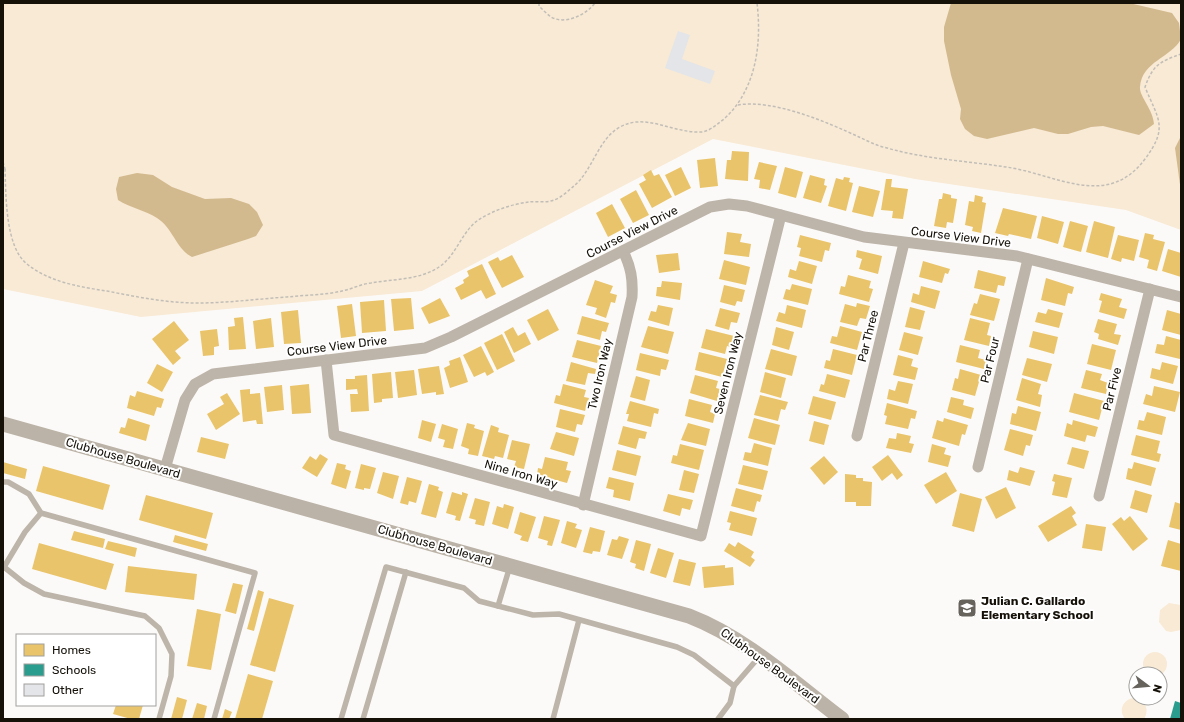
<svg xmlns="http://www.w3.org/2000/svg" width="1184" height="722" viewBox="0 0 1184 722" font-family="Rubik,sans-serif">
  <rect width="100%" height="100%" fill="#fcfaf8"/>
  <g fill="#f8ead5">
    <polygon points="3,3 1181,3 1181,230 1126,210 915,179 713,139 422,291 141,317 3,289"/>
    <polygon points="1169,603 1181,605 1181,630 1171,632 1166,631 1159,622 1160,610"/>
    <circle cx="1155" cy="664" r="12"/>
    <path d="M 1133,698 C 1145,699 1150,709 1144,719 L 1125,719 C 1118,710 1123,700 1133,698 Z"/>
  </g>
  <g fill="#d3b98e">
    <path d="M 951,3 L 1129,3 L 1172,13 L 1179,23 L 1181,39 C 1171,58 1142,61 1140,87 C 1139,96 1153,109 1154,124 L 1139,135 L 1103,126 L 1091,127 L 1068,134 L 1058,134 L 1034,128 L 987,139 L 974,136 L 965,129 L 960,119 L 961,109 L 951,75 L 944,41 L 944,27 Z"/>
    <polygon points="1181,136 1181,192 1175,148"/>
    <path d="M 137,173 L 153,175 L 172,187 L 205,199 L 231,198 L 249,204 L 257,212 L 263,225 L 256,236 L 248,239 L 192,257 C 176,249 173,228 157,218 C 145,210 130,208 118,200 L 116,189 L 119,177 Z"/>
  </g>
  <g fill="#e9c46a">
    <polygon points="732,151 749,152 748,181 725,179 727,160 731,160"/>
    <polygon points="715,158 718,186 700,188 697,160"/>
    <polygon points="759,162 777,166 770,190 759,188 760,180 754,179"/>
    <polygon points="681,167 691,188 675,196 665,175"/>
    <polygon points="785,167 803,172 796,198 778,193"/>
    <polygon points="651,170 654,176 659,174 672,197 652,208 639,184 646,180 643,175"/>
    <polygon points="810,175 825,179 824,185 827,186 821,203 803,198"/>
    <polygon points="844,177 850,178 849,182 853,183 846,211 828,206 836,178 843,180"/>
    <polygon points="886,179 892,179 891,187 908,189 903,219 892,218 893,211 881,210"/>
    <polygon points="859,186 880,191 873,217 852,212"/>
    <polygon points="636,190 649,215 633,223 620,199"/>
    <polygon points="943,193 951,195 951,198 957,199 953,223 947,222 946,228 934,226 939,199 942,199"/>
    <polygon points="975,195 983,197 982,202 986,203 981,233 972,231 973,227 965,225 969,201 974,202"/>
    <polygon points="612,204 625,228 608,237 596,213"/>
    <polygon points="1003,208 1037,216 1031,239 1009,234 1008,236 995,233"/>
    <polygon points="1042,216 1064,222 1058,244 1037,238"/>
    <polygon points="1070,221 1088,226 1081,252 1063,247"/>
    <polygon points="1094,221 1115,227 1108,258 1086,252"/>
    <polygon points="727,232 742,234 740,242 751,244 749,257 724,254"/>
    <polygon points="1145,233 1154,235 1153,239 1165,242 1157,271 1147,268 1149,260 1139,257"/>
    <polygon points="800,235 831,243 829,251 825,250 822,262 799,256 801,248 797,247"/>
    <polygon points="1118,235 1139,240 1134,261 1122,258 1121,262 1111,259"/>
    <polygon points="1168,249 1181,253 1181,277 1162,271"/>
    <polygon points="857,250 882,256 878,274 859,269 862,259 856,257"/>
    <polygon points="678,253 680,270 659,273 656,255"/>
    <polygon points="512,255 524,277 502,288 488,262 498,257 500,261"/>
    <polygon points="724,260 750,267 746,285 719,279"/>
    <polygon points="799,261 817,266 812,284 788,277 790,269 796,271"/>
    <polygon points="923,261 950,269 948,274 945,273 942,283 919,277"/>
    <polygon points="482,264 496,294 486,299 481,290 461,300 455,288 464,283 463,280 469,276 467,271"/>
    <polygon points="978,270 1006,277 1004,286 998,285 996,293 974,288"/>
    <polygon points="848,275 871,281 869,288 873,289 869,302 839,294 841,286 845,287"/>
    <polygon points="1046,278 1074,287 1072,294 1068,293 1065,306 1041,300"/>
    <polygon points="595,280 613,286 610,293 617,295 615,303 611,302 606,318 595,314 597,308 586,305"/>
    <polygon points="662,281 682,283 680,300 656,296 657,287 661,287"/>
    <polygon points="792,284 812,289 808,305 783,299 786,289 790,290"/>
    <polygon points="724,285 745,290 742,302 737,301 735,306 720,302"/>
    <polygon points="921,286 940,291 935,309 911,302 913,293 919,295"/>
    <polygon points="1101,293 1122,299 1119,307 1127,309 1124,319 1099,312 1102,301 1099,300"/>
    <polygon points="980,294 1000,299 994,321 970,315 974,303 977,304"/>
    <polygon points="411,298 414,329 394,331 391,299"/>
    <polygon points="440,298 450,316 429,324 421,308"/>
    <polygon points="384,300 386,331 362,333 360,302"/>
    <polygon points="857,303 870,306 866,319 860,318 857,326 840,322 845,304 856,307"/>
    <polygon points="352,304 356,336 341,338 337,306"/>
    <polygon points="658,305 673,308 669,326 648,320 651,311 656,312"/>
    <polygon points="787,305 806,310 802,328 776,321 779,312 785,314"/>
    <polygon points="910,307 925,311 920,330 905,327"/>
    <polygon points="720,308 740,313 737,323 731,322 729,330 715,326"/>
    <polygon points="548,309 559,330 538,341 527,320"/>
    <polygon points="1048,309 1063,313 1059,328 1035,322 1038,312 1046,314"/>
    <polygon points="298,310 301,343 284,344 281,312"/>
    <polygon points="1167,310 1181,314 1181,335 1162,330"/>
    <polygon points="582,316 609,323 606,332 602,331 600,340 577,334"/>
    <polygon points="243,317 246,349 229,350 228,327 235,326 234,318"/>
    <polygon points="271,318 274,347 256,349 253,321"/>
    <polygon points="970,318 990,323 987,335 991,336 989,346 964,340"/>
    <polygon points="1098,319 1117,324 1114,334 1121,335 1118,345 1098,339 1099,334 1094,332"/>
    <polygon points="174,321 189,340 175,351 181,358 173,365 152,339"/>
    <polygon points="648,326 674,332 668,354 641,347"/>
    <polygon points="840,326 862,332 857,350 830,343 832,336 837,337"/>
    <polygon points="513,327 518,336 525,332 531,344 514,353 504,332"/>
    <polygon points="776,327 794,332 789,350 772,345"/>
    <polygon points="217,329 219,346 214,347 214,355 203,356 200,331"/>
    <polygon points="706,329 734,336 731,347 727,346 725,354 701,348"/>
    <polygon points="1033,331 1058,337 1054,354 1029,347"/>
    <polygon points="904,332 923,337 918,355 899,350"/>
    <polygon points="502,334 515,361 497,370 484,343"/>
    <polygon points="1166,336 1181,340 1180,359 1155,353 1157,344 1164,345"/>
    <polygon points="577,340 601,346 597,363 572,357"/>
    <polygon points="1092,344 1116,350 1111,370 1087,364"/>
    <polygon points="960,345 980,350 978,358 986,360 984,369 956,362"/>
    <polygon points="481,346 494,372 487,376 485,372 474,377 463,355"/>
    <polygon points="771,349 797,356 792,376 765,369"/>
    <polygon points="833,349 857,355 852,375 824,368 826,360 830,361"/>
    <polygon points="699,352 727,359 722,377 695,370"/>
    <polygon points="640,353 669,360 666,370 661,369 660,376 636,370"/>
    <polygon points="898,355 913,359 911,366 918,368 915,380 893,375"/>
    <polygon points="460,357 468,382 450,388 444,368 450,365 449,361"/>
    <polygon points="1027,358 1052,364 1047,382 1022,375"/>
    <polygon points="571,362 596,369 595,374 588,373 585,385 566,381"/>
    <polygon points="1162,362 1178,366 1173,384 1150,378 1152,368 1160,370"/>
    <polygon points="157,364 173,372 162,392 147,383"/>
    <polygon points="439,366 444,394 436,395 436,392 422,394 418,369"/>
    <polygon points="960,369 981,375 975,396 952,390 955,378 958,379"/>
    <polygon points="414,370 417,395 398,398 395,372"/>
    <polygon points="1086,370 1102,374 1100,380 1108,383 1106,394 1081,388"/>
    <polygon points="391,372 393,398 382,399 382,402 374,403 372,374"/>
    <polygon points="765,372 786,378 781,398 760,392"/>
    <polygon points="827,374 850,380 845,398 819,391 821,384 824,385"/>
    <polygon points="367,375 369,411 351,412 350,394 358,394 357,389 346,390 346,379 355,379 355,376"/>
    <polygon points="695,375 718,381 716,388 720,389 717,401 690,393"/>
    <polygon points="636,376 650,380 645,401 630,397"/>
    <polygon points="1022,378 1041,384 1038,394 1042,395 1040,407 1016,400"/>
    <polygon points="898,381 913,384 908,404 887,399 889,389 895,391"/>
    <polygon points="309,384 311,413 292,414 290,386"/>
    <polygon points="563,384 586,390 584,397 589,398 585,411 554,403 556,395 560,396"/>
    <polygon points="282,385 284,410 267,412 264,387"/>
    <polygon points="1154,386 1180,392 1175,412 1143,404 1146,394 1152,396"/>
    <polygon points="250,389 250,394 260,393 263,424 257,424 256,420 243,422 240,390"/>
    <polygon points="137,391 164,399 161,408 157,407 154,416 127,408 130,395 135,397"/>
    <polygon points="227,393 240,414 216,430 207,414 224,404 220,397"/>
    <polygon points="1074,393 1104,401 1099,420 1069,412"/>
    <polygon points="760,395 788,402 785,410 781,409 778,421 754,415"/>
    <polygon points="813,396 836,402 831,420 808,414"/>
    <polygon points="951,397 964,400 963,405 974,408 971,419 947,412"/>
    <polygon points="689,399 712,405 710,412 715,414 713,423 685,416"/>
    <polygon points="630,401 659,409 658,414 654,413 651,427 627,421 629,414 626,414"/>
    <polygon points="887,403 917,411 915,419 911,418 908,429 885,424 887,416 884,415"/>
    <polygon points="1018,406 1041,412 1036,431 1010,424 1012,413 1016,414"/>
    <polygon points="560,409 585,415 582,425 577,424 575,432 556,427"/>
    <polygon points="1147,412 1166,417 1162,435 1137,429 1139,420 1144,421"/>
    <polygon points="128,418 150,425 146,441 119,433 121,427 125,428"/>
    <polygon points="754,418 780,425 775,445 748,438"/>
    <polygon points="944,418 968,425 965,435 962,434 959,446 932,438 937,420 943,422"/>
    <polygon points="422,420 436,424 431,442 418,438"/>
    <polygon points="1073,420 1098,427 1095,437 1087,435 1085,442 1064,436 1067,423 1072,425"/>
    <polygon points="814,421 829,425 824,445 809,441"/>
    <polygon points="467,423 475,425 474,428 484,431 478,456 468,454 469,449 461,446"/>
    <polygon points="688,423 710,429 706,446 681,440"/>
    <polygon points="442,424 458,429 453,449 443,447 445,440 438,438"/>
    <polygon points="491,425 499,428 498,432 509,435 503,458 495,456 494,459 482,456"/>
    <polygon points="623,426 647,432 645,439 639,438 636,449 618,444"/>
    <polygon points="1010,429 1033,435 1030,446 1026,445 1023,456 1004,450"/>
    <polygon points="556,432 579,438 574,456 550,449"/>
    <polygon points="897,433 911,436 909,443 914,444 911,453 886,448 889,438 896,439"/>
    <polygon points="1136,435 1160,441 1157,453 1161,454 1159,462 1131,455"/>
    <polygon points="201,437 229,444 225,459 197,452"/>
    <polygon points="512,440 530,444 524,469 514,467 516,461 507,459"/>
    <polygon points="754,443 772,448 768,466 743,460 745,452 751,453"/>
    <polygon points="680,444 704,450 699,470 671,463 673,455 677,456"/>
    <polygon points="932,444 946,448 944,454 951,456 948,467 928,462"/>
    <polygon points="1072,447 1089,451 1084,469 1067,464"/>
    <polygon points="617,450 641,456 636,476 612,470"/>
    <polygon points="320,454 328,459 317,477 302,468 310,456 316,460"/>
    <polygon points="888,455 903,475 897,480 892,473 882,481 872,467"/>
    <polygon points="824,456 838,472 824,485 810,468"/>
    <polygon points="545,457 568,462 566,470 571,471 567,483 537,475 538,468 542,469"/>
    <polygon points="3,462 27,469 25,479 3,473"/>
    <polygon points="1134,462 1156,468 1151,486 1126,479 1128,468 1132,469"/>
    <polygon points="337,463 346,465 345,469 351,471 346,489 331,484"/>
    <polygon points="361,464 376,468 370,489 364,488 364,490 355,488"/>
    <polygon points="743,465 768,471 763,490 738,484"/>
    <polygon points="43,466 110,485 103,510 36,491"/>
    <polygon points="1020,467 1035,471 1030,486 1007,480 1009,470 1018,473"/>
    <polygon points="684,470 699,474 694,493 679,490"/>
    <polygon points="383,472 399,476 393,499 377,493"/>
    <polygon points="946,472 957,491 936,504 924,485"/>
    <polygon points="845,474 856,475 856,478 863,478 863,481 872,482 871,506 856,506 856,502 845,502"/>
    <polygon points="1054,474 1072,478 1067,498 1052,495 1055,482 1052,481"/>
    <polygon points="407,477 422,481 416,503 409,501 408,505 400,503"/>
    <polygon points="609,477 634,483 630,501 613,497 614,490 606,488"/>
    <polygon points="429,484 439,487 438,490 443,492 436,518 421,514"/>
    <polygon points="1006,487 1016,508 996,519 985,497"/>
    <polygon points="736,488 762,495 760,502 757,501 754,512 731,506"/>
    <polygon points="1135,490 1152,495 1147,513 1130,508"/>
    <polygon points="452,492 462,495 462,492 468,494 460,521 455,520 456,516 446,513"/>
    <polygon points="960,493 982,499 974,532 952,526"/>
    <polygon points="668,494 693,500 690,510 682,508 680,516 663,511"/>
    <polygon points="146,495 213,513 206,539 139,520"/>
    <polygon points="475,498 490,502 484,526 475,524 476,520 469,518"/>
    <polygon points="1175,502 1181,504 1181,530 1169,527"/>
    <polygon points="504,504 514,507 508,529 492,524 497,506 503,508"/>
    <polygon points="1071,506 1076,513 1072,516 1077,525 1048,542 1038,526"/>
    <polygon points="730,511 757,518 752,536 729,530 731,523 727,522"/>
    <polygon points="520,512 536,517 528,542 520,540 522,536 514,533"/>
    <polygon points="544,516 560,520 552,546 547,545 548,541 538,538"/>
    <polygon points="1130,516 1148,539 1133,551 1112,524 1121,517 1124,521"/>
    <polygon points="567,521 577,524 575,528 582,530 576,548 561,543"/>
    <polygon points="1086,524 1106,527 1102,551 1082,548"/>
    <polygon points="590,527 605,531 600,552 593,551 592,554 583,552"/>
    <polygon points="74,531 105,539 103,548 71,540"/>
    <polygon points="175,535 208,544 206,551 173,542"/>
    <polygon points="619,536 629,539 622,559 607,555 612,539 617,540"/>
    <polygon points="636,540 651,544 644,571 635,568 636,564 630,562"/>
    <polygon points="1168,540 1181,544 1181,571 1161,566"/>
    <polygon points="108,541 137,548 135,557 105,549"/>
    <polygon points="738,542 754,552 751,557 755,560 750,567 724,551 729,543 735,547"/>
    <polygon points="39,543 114,564 106,590 32,569"/>
    <polygon points="658,548 674,553 666,578 650,573"/>
    <polygon points="679,559 696,563 690,586 673,582"/>
    <polygon points="725,565 725,568 733,567 734,585 704,588 702,567"/>
    <polygon points="128,566 197,574 194,600 125,592"/>
    <polygon points="233,583 243,585 236,614 225,611"/>
    <polygon points="258,590 264,592 254,631 247,629"/>
    <polygon points="269,598 294,605 275,672 250,665"/>
    <polygon points="197,609 221,614 211,670 187,666"/>
    <polygon points="248,674 273,681 262,719 235,719"/>
    <polygon points="177,697 187,700 182,719 171,719"/>
    <polygon points="197,703 207,706 204,719 192,719"/>
    <polygon points="116,705 143,705 139,719 131,719 113,714"/>
    <polygon points="225,709 232,712 229,719 222,719"/>
  </g>
  <polygon fill="#2a9d8f" points="1175,701 1181,703 1181,719 1170,719"/>
  <polygon fill="#e3e5e8" points="678,31 690,35 682,59 715,71 710,84 665,68"/>
  <g fill="none" stroke-linecap="round" stroke-linejoin="round">
    <g stroke="#c2beb7" stroke-width="1.5" stroke-dasharray="3 2" stroke-linecap="butt">
      <path d="M 539,3 L 539,6 C 543,10 547,14 551,17 C 565,25 586,15 595,3"/>
      <path d="M 738,105 C 773,99 827,122 859,137 C 868,141 877,146 887,148 C 925,159 967,161 1006,167 C 1056,174 1107,210 1145,159 C 1169,127 1158,119 1145,87 C 1153,65 1159,62 1181,54"/>
      <polyline points="3,162 5,169 3,173"/>
      <path d="M 5,169 C 6,194 5,247 27,264 C 49,282 80,287 107,291 C 137,297 167,303 197,303 C 227,303 257,299 287,297 C 305,295 325,295 342,291 C 352,289 361,284 371,283 C 393,279 420,280 439,267 C 456,256 461,233 477,221 C 491,211 512,204 529,202 C 537,201 547,203 554,200 C 561,198 569,190 574,186 C 593,170 598,139 620,127 C 645,113 671,132 698,132 C 708,133 716,125 724,119 C 756,90 762,44 757,3"/>
    </g>
    <g stroke="#bdb5aa" stroke-width="5.5">
      <polyline points="3,482 8,482 29,494 41,513 255,573 214,719"/>
      <polyline points="4,567 25,532 41,513"/>
      <polyline points="3,568 4,567 24,583 44,594 145,616 159,628 172,654 171,676 159,719"/>
      <polyline points="498,606 510,566"/>
      <polyline points="341,719 386,567 464,588 479,601 533,615 559,614 677,647 694,655 734,686 759,657"/>
      <polyline points="363,719 406,572"/>
      <polyline points="553,719 579,620"/>
      <polyline points="718,719 730,703 734,686"/>
    </g>
    <g stroke="#bdb5aa" stroke-width="11">
      <polyline points="326,360 334,435 701,536 781,215"/>
      <polyline points="857,436 904,243"/>
      <polyline points="978,467 1028,259"/>
      <polyline points="165,469 185,400 195,384 213,374 425,348 451,337 710,207 729,204 747,206 864,237 1017,256 1181,297"/>
      <polyline points="1099,496 1150,289"/>
      <path d="M 583,505 L 632,297 C 633,279 631,267 623,251"/>
    </g>
    <path stroke="#bbb3a7" stroke-width="15" d="M 3,424 L 689,616 C 746,638 793,682 842,719"/>
  </g>
  <defs>
    <symbol id="school-square" viewBox="-11 -11 22 22"><rect x="-9" y="-9" width="18" height="18" rx="4" fill="#66635d" stroke="#fff"/><path d="M0-5L7-2L0 1L-7-2ZM-4 1L0 2.5L4 1V4Q0 6-4 4Z" fill="#fff"/></symbol>
  </defs>
  <g fill-rule="evenodd">
    <use href="#school-square" x="956" y="597" width="22" height="22"/>
  </g>
  <g text-anchor="middle" stroke-width="4" stroke-linejoin="round" paint-order="stroke">
    <g font-size="12" fill="#151109" stroke="#fff">
      <text transform="translate(632 232) rotate(-27)" y="4">Course View Drive</text>
      <text transform="translate(961 237) rotate(7)" y="4">Course View Drive</text>
      <text transform="translate(868 336) rotate(-76)" y="4">Par Three</text>
      <text transform="translate(337 346) rotate(-7)" y="4">Course View Drive</text>
      <text transform="translate(990 360) rotate(-76)" y="4">Par Four</text>
      <text transform="translate(728 373) rotate(-76)" y="4">Seven Iron Way</text>
      <text transform="translate(600 374) rotate(-77)" y="4">Two Iron Way</text>
      <text transform="translate(1112 389) rotate(-76)" y="4">Par Five</text>
      <text transform="translate(123 458) rotate(16)" y="4">Clubhouse Boulevard</text>
      <text transform="translate(521 474) rotate(16)" y="4">Nine Iron Way</text>
      <text transform="translate(435 545) rotate(16)" y="4">Clubhouse Boulevard</text>
      <text transform="translate(770 666) rotate(36)" y="4">Clubhouse Boulevard</text>
    </g>
    <g font-size="12" font-weight="bold" fill="#151109" stroke="#fff" text-anchor="start">
      <text x="981" y="605">Julian C. Gallardo<tspan x="981" dy="14">Elementary School</tspan></text>
    </g>
  </g>
  <rect width="1184" height="722" fill="none" stroke="#151109" stroke-width="8"/>
  <rect x="16" y="634" width="140" height="72" fill="#ffffff" stroke="#a1a09d"/>
  <rect x="24" y="644" width="20" height="12" fill="#e9c46a" stroke="#a1a09d"/>
  <text x="52" y="654" font-size="12" fill="#151109">Homes</text>
  <rect x="24" y="664" width="20" height="12" fill="#2a9d8f" stroke="#a1a09d"/>
  <text x="52" y="674" font-size="12" fill="#151109">Schools</text>
  <rect x="24" y="684" width="20" height="12" fill="#e3e5e8" stroke="#a1a09d"/>
  <text x="52" y="694" font-size="12" fill="#151109">Other</text>
  <g transform="translate(1148 686) rotate(106)"><circle r="19" fill="#ffffff" stroke="#a1a09d"/>
  <path d="M0-3L7 15L0 10L-7 15Z" fill="#66635d"/>
  <text y="-6" font-size="11" font-weight="bold" text-anchor="middle" fill="#151109">N</text>
  </g>
</svg>
